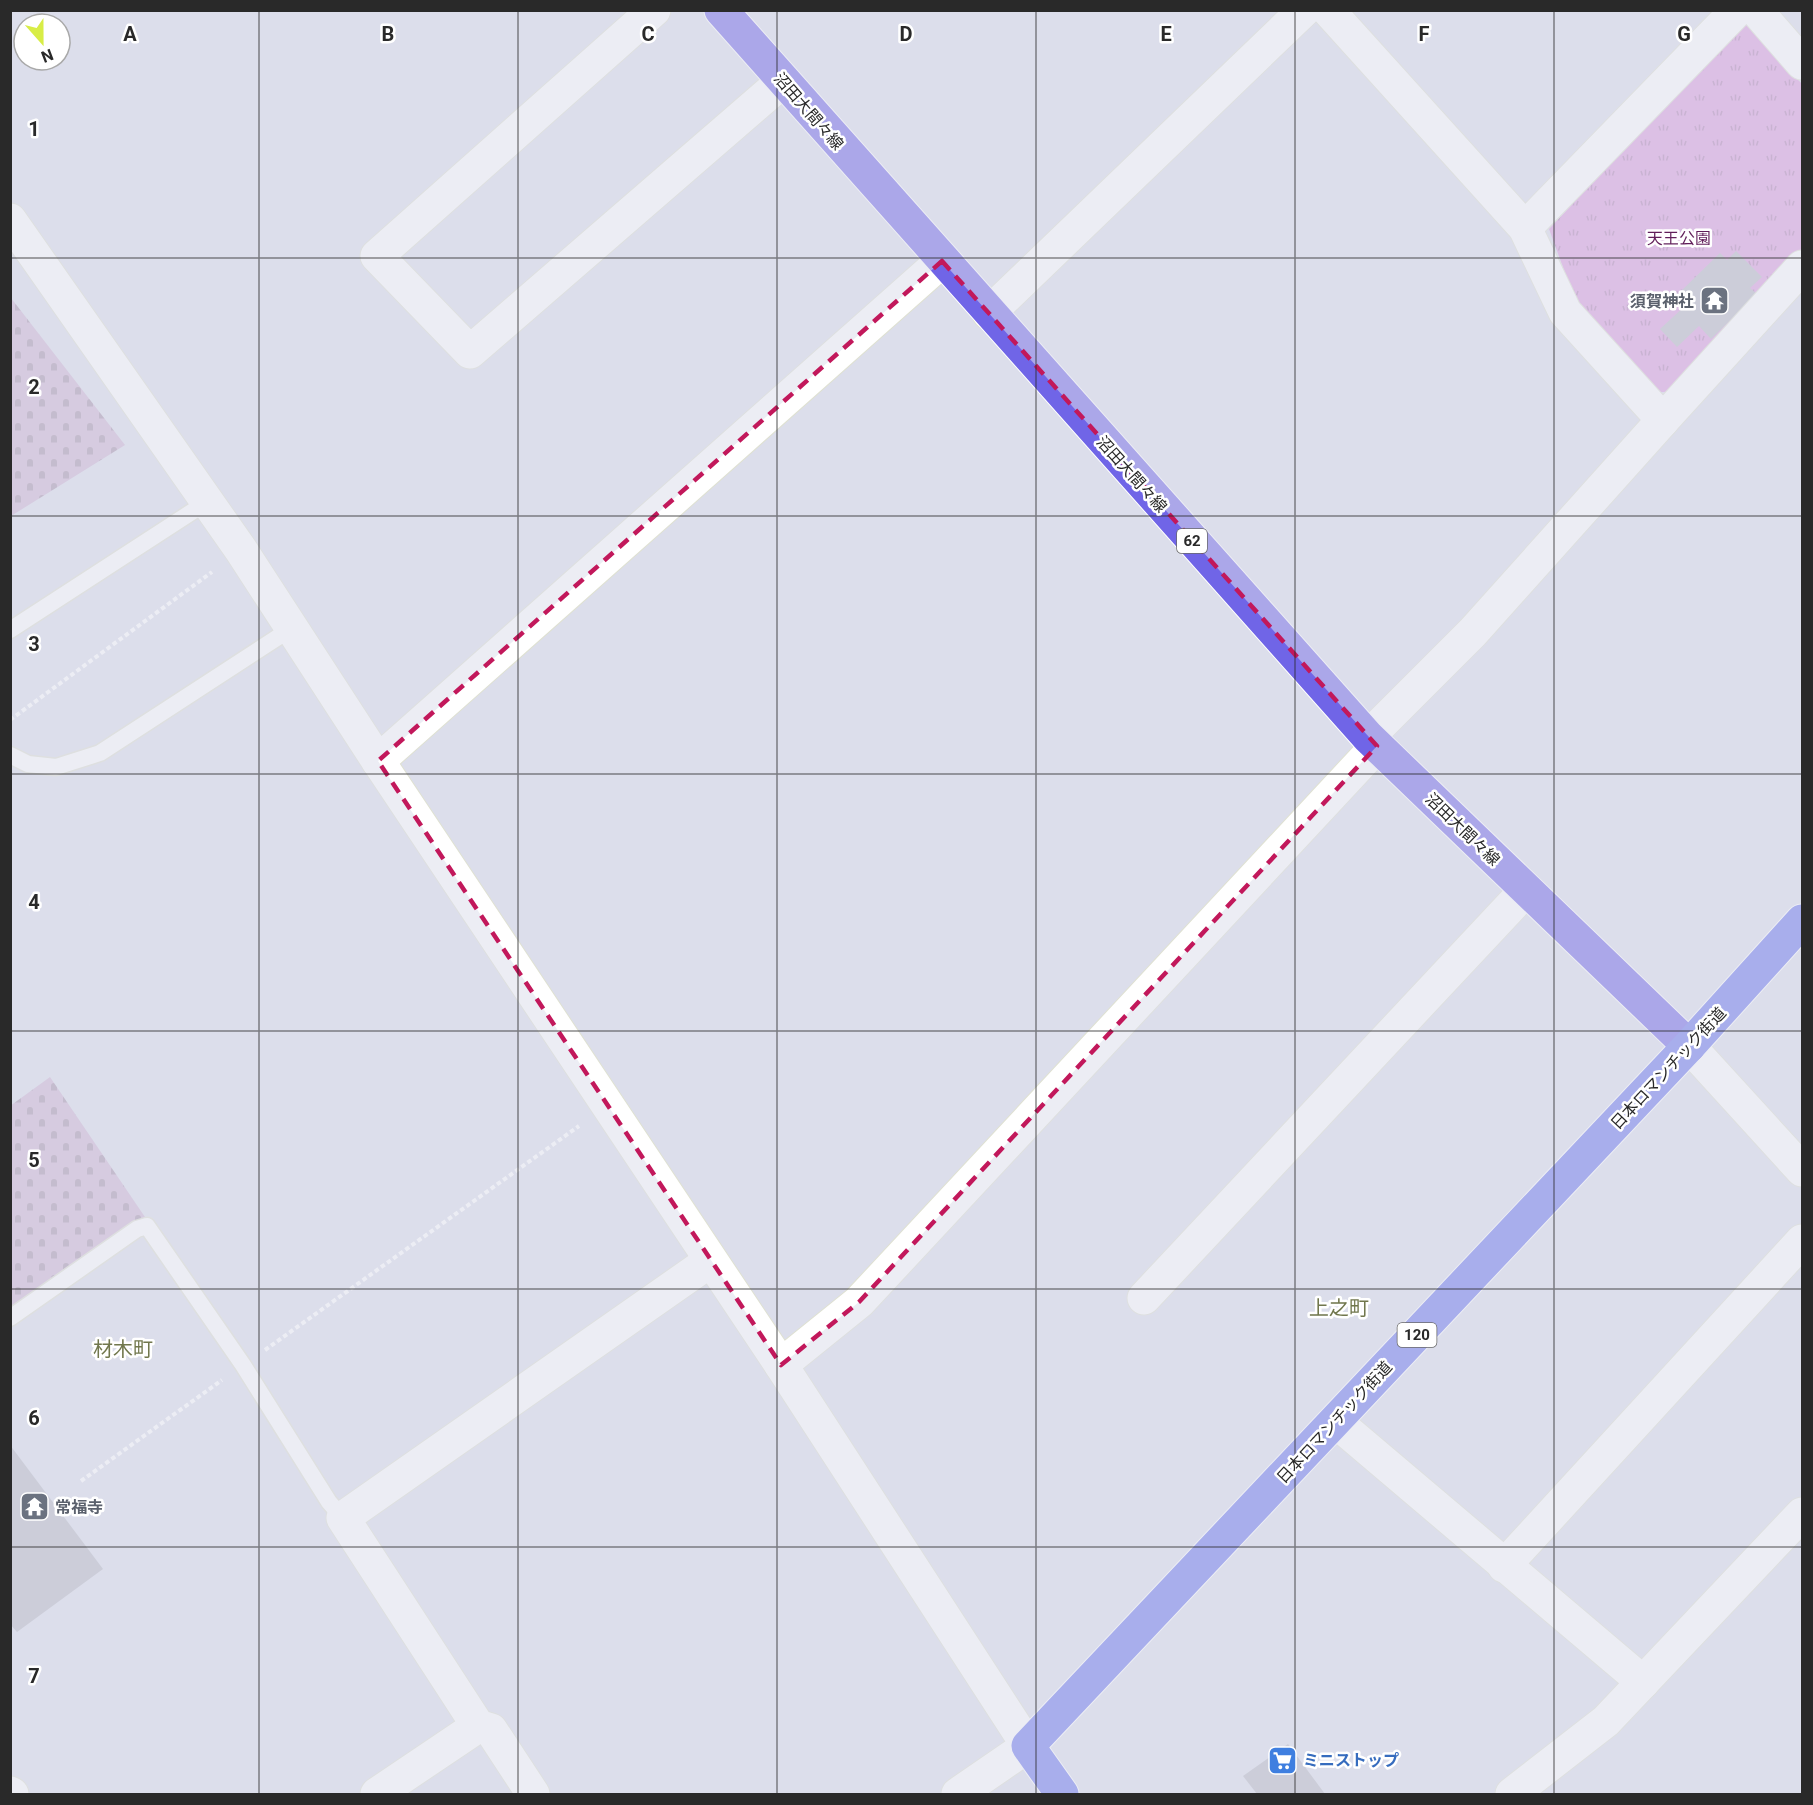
<svg xmlns="http://www.w3.org/2000/svg" width="1813" height="1805" viewBox="0 0 1813 1805" font-family="Roboto,'Noto Sans JP',sans-serif">
  <defs>
    <pattern id="cemetery-stones" width="16" height="16" patternUnits="userSpaceOnUse" patternTransform="scale(1.5)"><rect width="16" height="16" fill="#ceb4d3"/><path d="M2 7V4a2 2 0 0 1 4 0v3zM10 15v-3a2 2 0 0 1 4 0v3z" fill="#a792ab"/></pattern>
    <pattern id="park-tufts" width="24" height="20" patternUnits="userSpaceOnUse" patternTransform="scale(1.5)"><rect width="24" height="20" fill="#dc9cde"/><path d="M3 7l-1-3M5 7V3M7 7l1-3M15 17l-1-3M17 17v-4M19 17l1-3" fill="none" stroke="#b27fb4"/></pattern>
  </defs>
  <rect width="100%" height="100%" fill="#dcdeeb"/>
  <g fill="url(#cemetery-stones)">
    <polygon points="11,298 125,445 11,516 10,516"/>
    <polygon points="50,1077 147,1220 10,1313 10,1106"/>
  </g>
  <polygon fill="url(#park-tufts)" points="1744,21 1802,84 1802,253 1676,391 1651,393 1575,300 1549,229"/>
  <g fill="#b8b9c3">
    <polygon points="1736,251 1762,277 1750,288 1757,294 1711,339 1699,326 1677,347 1660,329 1685,306 1676,296 1720,253 1727,260"/>
    <polygon points="10,1445 103,1569 17,1632 10,1624"/>
    <polygon points="1288,1744 1325,1794 1257,1794 1243,1776"/>
  </g>
  <g fill="none" stroke-linecap="round" stroke-linejoin="round">
    <defs>
      <g id="service">
        <polyline points="10,630 207,502"/>
        <polyline points="10,755 28,764 56,767 100,753 292,628"/>
        <polyline points="10,1318 137,1229 147,1226 243,1365 329,1502 343,1518"/>
      </g>
      <g id="minor">
        <polyline points="654,10 377,256 470,352 783,81"/>
        <polyline points="1328,10 1525,228 1565,312 1663,420 1802,267"/>
        <polyline points="1756,10 1802,63"/>
        <polyline points="1525,228 1737,10"/>
        <polyline points="989,313 1304,10"/>
        <polyline points="1368,737 1473,632 1663,420"/>
        <polyline points="378,761 942,261"/>
        <polyline points="1689,1046 1802,1170"/>
        <polyline points="1144,1298 1526,890"/>
        <polyline points="781,1365 859,1302 1377,746"/>
        <polyline points="1335,1421 1643,1682"/>
        <polyline points="1504,1566 1802,1241"/>
        <polyline points="10,1793 12,1794"/>
        <polyline points="377,1794 478,1726"/>
        <polyline points="533,1794 491,1730 478,1726 343,1518 710,1261"/>
        <polyline points="1512,1794 1606,1721 1802,1514"/>
      </g>
      <polyline id="tertiary" points="10,220 241,550 378,761 781,1365 1028,1746 958,1794"/>
      <polyline id="primary" points="721,10 1368,737 1689,1046"/>
      <polyline id="trunk" points="1062,1794 1028,1746 1689,1046 1802,921"/>
    </defs>
    <use href="#service" stroke="#dfe1d2" stroke-width="19"/>
    <use href="#minor" stroke="#dfe1d2" stroke-width="35"/>
    <use href="#tertiary" stroke="#dfe1d2" stroke-width="35"/>
    <use href="#primary" stroke="#fff" stroke-width="35"/>
    <use href="#trunk" stroke="#fff" stroke-width="35"/>
    <g stroke="#fff" stroke-width="4" stroke-dasharray="4.5 3" stroke-linecap="butt">
      <polyline points="10,720 212,572"/>
      <polyline points="265,1350 579,1126"/>
      <polyline points="81,1481 222,1380"/>
    </g>
    <use href="#service" stroke="#fff" stroke-width="16"/>
    <use href="#minor" stroke="#fff" stroke-width="33"/>
    <use href="#tertiary" stroke="#fff" stroke-width="33"/>
    <use href="#primary" stroke="#7065e7" stroke-width="33"/>
    <use href="#trunk" stroke="#6874ed" stroke-width="33"/>
  </g>
  <path d="M0 0H1813V1805H0ZM 942,261 L 1377,746 L 859,1302 L 781,1365 L 378,761 Z" fill="#dcdeeb" fill-opacity=".55" fill-rule="evenodd"/>
  <path fill="none" stroke="#c2185b" stroke-width="4.5" stroke-dasharray="12 8" stroke-linejoin="round" d="M 942,261 L 1377,746 L 859,1302 L 781,1365 L 378,761 Z"/>
  <path fill="none" stroke="#292929" stroke-width="1.5" stroke-opacity="0.55" d="M 259,10 L 259,1794M 518,10 L 518,1794M 777,10 L 777,1794M 1036,10 L 1036,1794M 1295,10 L 1295,1794M 1554,10 L 1554,1794M 10,258 L 1802,258M 10,516 L 1802,516M 10,774 L 1802,774M 10,1031 L 1802,1031M 10,1289 L 1802,1289M 10,1547 L 1802,1547"/>
  <defs>
    <symbol id="temple-square" viewBox="-11 -11 22 22"><rect x="-9" y="-9" width="18" height="18" rx="4" fill="#6b7280" stroke="#fff"/><path d="M0-6L5-2H3V0L6.5 2.5H4V6H1.5V3h-3V6H-4V2.5H-6.5L-3 0V-2H-5Z" fill="#fff"/></symbol>
    <symbol id="supermarket-square" viewBox="-11 -11 22 22"><rect x="-9" y="-9" width="18" height="18" rx="4" fill="#3f7fe0" stroke="#fff"/><path d="M-6-5.5h2.5l.6 2H6L4.5 2H-2.5L-4.4-4H-6ZM-1.5 3.2a1.3 1.3 0 1 0 .1 0ZM3 3.2a1.3 1.3 0 1 0 .1 0Z" fill="#fff"/></symbol>
  </defs>
  <g fill-rule="evenodd">
    <use href="#temple-square" x="1698" y="284" width="33" height="33"/>
    <use href="#temple-square" x="18" y="1490" width="33" height="33"/>
    <use href="#supermarket-square" x="1266" y="1744" width="33" height="33"/>
  </g>
  <g text-anchor="middle" stroke-width="5" stroke-linejoin="round" paint-order="stroke">
    <g fill="#fff" stroke="#696969" stroke-width="1.5">
      <rect x="1177" y="529" width="30" height="24" rx="4.5"/>
      <rect x="1397.5" y="1323" width="39" height="24" rx="4.5"/>
    </g>
    <g font-size="15" font-weight="bold" fill="#292929">
      <text x="1192" y="546">62</text>
      <text x="1417" y="1340">120</text>
    </g>
    <g font-size="16" fill="#292929" stroke="#fff">
      <text transform="translate(809 111) rotate(49)" y="6">沼田大間々線</text>
      <text transform="translate(1132 474) rotate(48)" y="6">沼田大間々線</text>
      <text transform="translate(1463 829) rotate(44)" y="6">沼田大間々線</text>
      <text transform="translate(1668 1068) rotate(-47)" y="6">日本ロマンチック街道</text>
      <text transform="translate(1334 1422) rotate(-47)" y="6">日本ロマンチック街道</text>
    </g>
    <g font-size="16" fill="#611f5a" stroke="#fff">
      <text x="1679" y="244">天王公園</text>
    </g>
    <g font-size="16" font-weight="bold" fill="#5b616d" stroke="#fff" text-anchor="end">
      <text x="1694" y="307">須賀神社</text>
      <text x="55" y="1513" text-anchor="start">常福寺</text>
    </g>
    <g font-size="16" font-weight="bold" fill="#366cbe" stroke="#fff" text-anchor="start">
      <text x="1303" y="1766">ミニストップ</text>
    </g>
    <g font-size="20" fill="#71774d" stroke="#fff">
      <text x="1339" y="1315">上之町</text>
      <text x="123" y="1356">材木町</text>
    </g>
  </g>
  <g font-size="20" text-anchor="middle" font-weight="bold" fill="#292929" stroke="#fff" stroke-width="5" stroke-linejoin="round" paint-order="stroke">
    <text x="130" y="41">A</text>
    <text x="388" y="41">B</text>
    <text x="648" y="41">C</text>
    <text x="906" y="41">D</text>
    <text x="1166" y="41">E</text>
    <text x="1424" y="41">F</text>
    <text x="1684" y="41">G</text>
    <text x="34" y="136">1</text>
    <text x="34" y="394">2</text>
    <text x="34" y="651">3</text>
    <text x="34" y="909">4</text>
    <text x="34" y="1167">5</text>
    <text x="34" y="1425">6</text>
    <text x="34" y="1683">7</text>
  </g>
  <rect width="1813" height="1805" fill="none" stroke="#292929" stroke-width="24"/>
  <g transform="translate(42 42) rotate(159)"><circle r="28" fill="#ffffff" stroke="#a9a9a9" stroke-width="1.5"/>
  <path d="M0-4.5L10 22L0 15L-10 22Z" fill="#d8ed46"/>
  <text y="-9" font-size="16" font-weight="bold" text-anchor="middle" fill="#292929">N</text>
  </g>
</svg>
